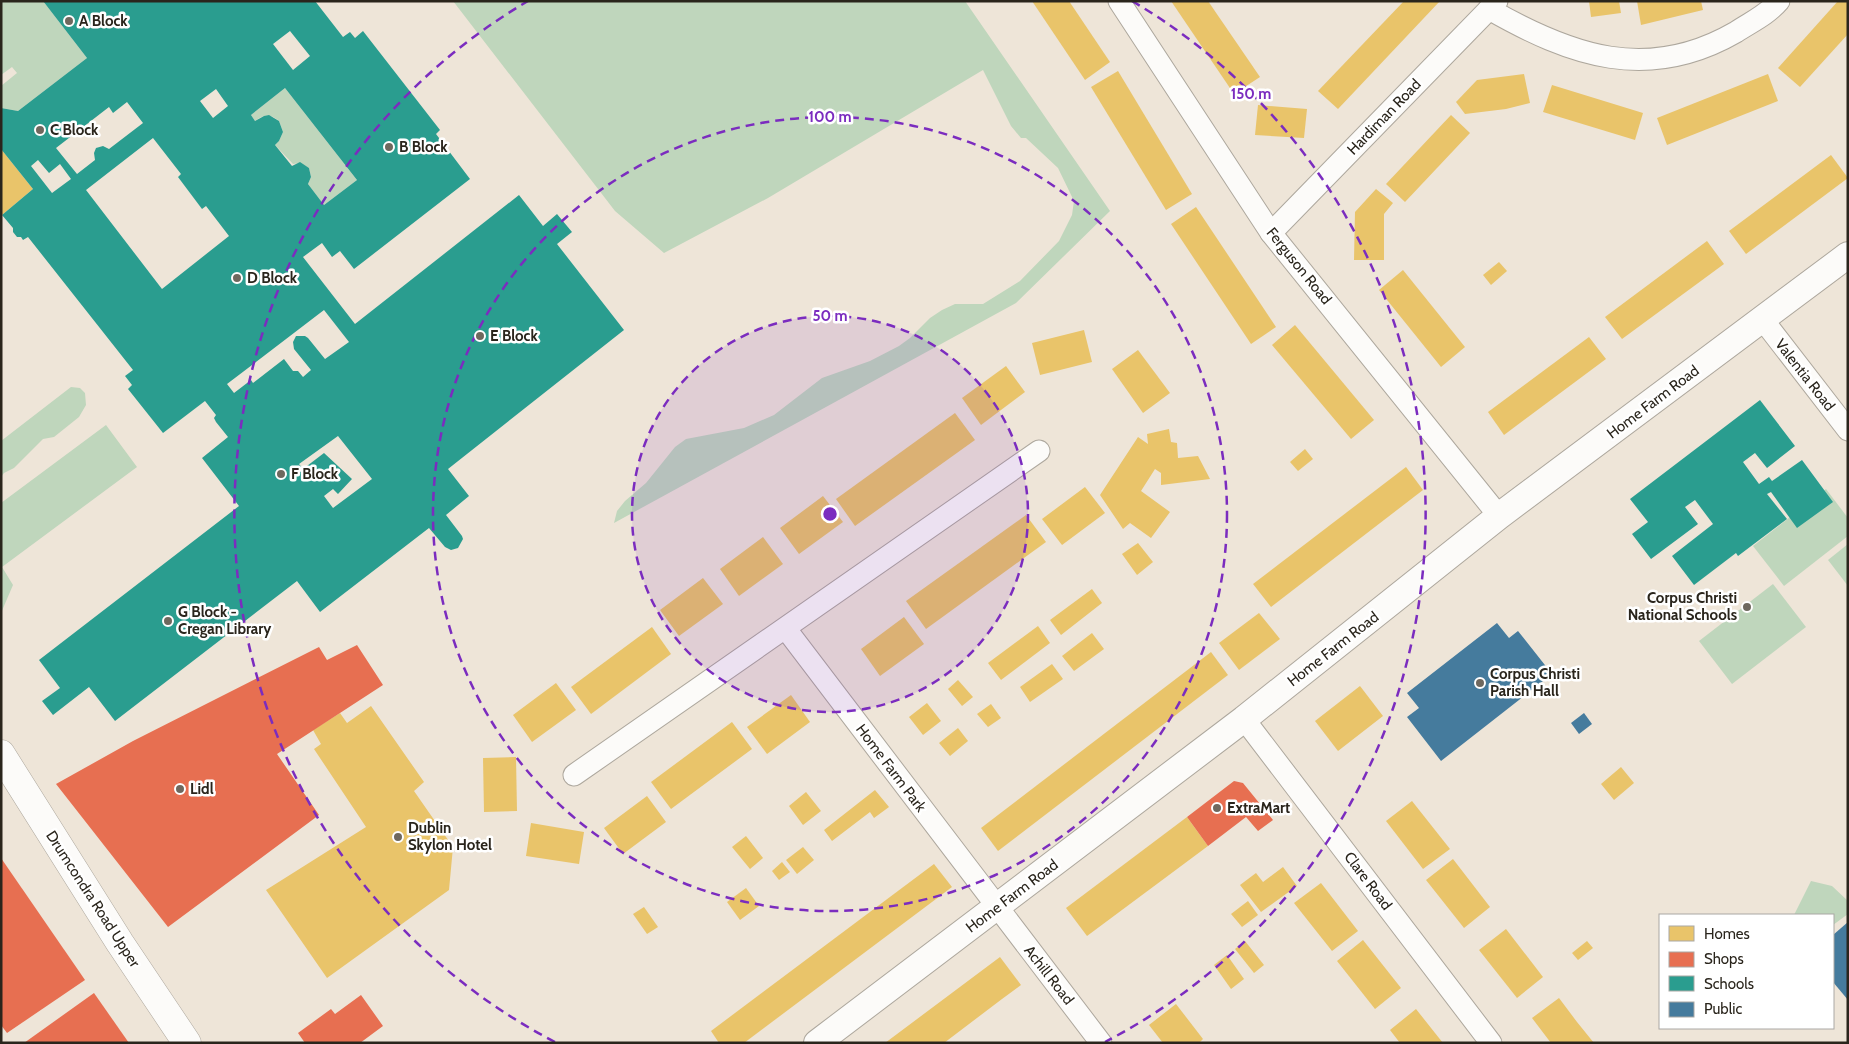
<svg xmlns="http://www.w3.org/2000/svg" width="1849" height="1044" viewBox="0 0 1849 1044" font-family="Cabin,sans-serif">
  <rect width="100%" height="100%" fill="#eee5d8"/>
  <g fill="#bfd6bc">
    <polygon points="1,1 43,1 87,58 18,111 1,108 1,86 17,73 12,67 1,75"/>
    <polygon points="453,1 965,1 1110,211 1016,303 614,523 617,511 625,501 646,483 675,447 686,439 744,428 774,415 822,378 870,361 899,346 910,338 930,318 942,310 955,304 983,304 1020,281 1059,241 1072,215 1074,201 1058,168 1026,138 1021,138 1011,126 983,70 768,198 664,253 615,211"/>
    <path d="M 285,88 L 357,180 L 324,205 L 308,184 L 311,177 L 309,168 L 300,163 L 293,164 L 275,145 L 279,141 L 283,132 L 279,121 C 271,114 264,114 255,121 L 251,115 Z"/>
    <polygon points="71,387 80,388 85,393 86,405 79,417 54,437 43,439 14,468 4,473 1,477 1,441"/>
    <polygon points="106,425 137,467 2,567 13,585 1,613 1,503"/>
    <polygon points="1826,489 1848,518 1848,536 1784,586 1753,546"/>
    <polygon points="1848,544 1848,586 1828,560"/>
    <polygon points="1773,584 1806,627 1732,684 1699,641"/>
    <polygon points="1811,881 1832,886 1848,901 1848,914 1833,925 1833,915 1794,915"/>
  </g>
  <g fill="#e9c46a">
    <polygon points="1032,1 1069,1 1110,62 1085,80"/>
    <polygon points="1171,1 1208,1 1260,77 1234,94"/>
    <polygon points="1404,1 1440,1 1338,109 1318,91"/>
    <polygon points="1589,1 1619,1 1621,13 1591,17"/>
    <polygon points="1637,1 1701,1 1703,10 1641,25"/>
    <polygon points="1838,1 1848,1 1848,34 1800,87 1778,68"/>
    <polygon points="1118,71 1192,194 1166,210 1091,87"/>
    <polygon points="1524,74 1530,103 1506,109 1465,114 1456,102 1477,80"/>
    <polygon points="1768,74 1778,101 1667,145 1657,118"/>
    <polygon points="1552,85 1643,113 1635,140 1543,112"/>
    <polygon points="1258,105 1307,109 1304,138 1255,135"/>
    <polygon points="1451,115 1470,133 1405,202 1386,184"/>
    <polygon points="1,149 33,189 2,215 1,214"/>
    <polygon points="1831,155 1848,178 1746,254 1729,231"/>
    <polygon points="1376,189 1393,203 1384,214 1384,260 1354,260 1355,212"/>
    <polygon points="1196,207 1276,327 1251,344 1171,224"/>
    <polygon points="1707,241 1724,264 1622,339 1605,317"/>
    <polygon points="1499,262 1507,271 1491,285 1483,275"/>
    <polygon points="1403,270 1465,347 1441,367 1379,290"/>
    <polygon points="1295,325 1374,420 1351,439 1272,345"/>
    <polygon points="1084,330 1092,362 1040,375 1032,343"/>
    <polygon points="1589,337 1606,359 1504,435 1488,412"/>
    <polygon points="1138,350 1170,393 1143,413 1112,369"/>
    <polygon points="1006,366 1025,392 981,425 962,398"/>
    <polygon points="955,413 975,440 855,526 836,499"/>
    <polygon points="1169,429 1171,442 1177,443 1178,458 1198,456 1210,479 1161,485 1161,473 1155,469 1141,491 1170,512 1151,538 1130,523 1123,529 1100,495 1138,437 1148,444 1147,434"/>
    <polygon points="1305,449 1313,459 1298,471 1290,462"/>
    <polygon points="1406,467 1423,490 1271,607 1253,584"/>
    <polygon points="1085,487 1105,513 1062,545 1042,519"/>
    <polygon points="823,496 843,522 799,554 780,528"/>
    <polygon points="1026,515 1046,542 926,629 906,601"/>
    <polygon points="763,537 783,564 739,596 720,569"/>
    <polygon points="1138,543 1153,562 1137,575 1122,554"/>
    <polygon points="703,578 723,604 679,636 660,610"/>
    <polygon points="1092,589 1102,603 1061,635 1050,620"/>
    <polygon points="1259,613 1280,639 1239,670 1219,643"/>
    <polygon points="904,617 924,644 880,676 861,649"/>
    <polygon points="1038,626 1050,643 1001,680 988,663"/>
    <polygon points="652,627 671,654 591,714 571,687"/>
    <polygon points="1092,633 1104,649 1074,671 1062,656"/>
    <polygon points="1211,652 1228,675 998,851 981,828"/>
    <polygon points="1052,664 1063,679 1030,702 1020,687"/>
    <polygon points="958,680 973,697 962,706 948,689"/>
    <polygon points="556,683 576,710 532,742 513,715"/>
    <polygon points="1360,686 1383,716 1338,751 1315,721"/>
    <polygon points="791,695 810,722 767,754 747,727"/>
    <polygon points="927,703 941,721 923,735 909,717"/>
    <polygon points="991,704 1001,718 988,727 977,714"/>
    <polygon points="371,706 424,782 414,791 453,847 449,890 327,978 266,890 366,827 314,749 321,744 313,730 340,713 347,723"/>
    <polygon points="732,722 752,749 671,809 651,782"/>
    <polygon points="958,728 968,741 950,756 939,743"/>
    <polygon points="516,757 517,811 484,812 483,758"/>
    <polygon points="1621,767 1634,783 1614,800 1601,784"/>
    <polygon points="875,790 889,807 874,818 870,812 832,841 824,830"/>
    <polygon points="806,792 821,811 803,825 789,806"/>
    <polygon points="647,796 666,822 623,854 604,828"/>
    <polygon points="1412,801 1450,849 1423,869 1386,821"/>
    <polygon points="1187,817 1208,846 1087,936 1066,908"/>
    <polygon points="531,823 584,832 579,864 526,856"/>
    <polygon points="746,836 763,858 750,869 732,847"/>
    <polygon points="803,847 814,860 797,874 786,860"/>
    <polygon points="1453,859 1490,907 1464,928 1426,880"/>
    <polygon points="782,862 790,872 779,880 772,871"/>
    <polygon points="934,864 952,887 744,1043 719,1043 711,1031"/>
    <polygon points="1283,867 1297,886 1261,912 1240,885 1256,873 1263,882"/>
    <polygon points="1321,883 1358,931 1332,951 1294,903"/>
    <polygon points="746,888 759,906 740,920 727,902"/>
    <polygon points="1248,901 1258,915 1242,927 1231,914"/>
    <polygon points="644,907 658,927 647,934 633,914"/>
    <polygon points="1506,929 1543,977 1517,998 1479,950"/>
    <polygon points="1363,940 1401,988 1375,1009 1337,961"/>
    <polygon points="1245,941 1264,965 1254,973 1235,949"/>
    <polygon points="1587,941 1593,948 1578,960 1572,953"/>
    <polygon points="1227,955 1244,979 1231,989 1214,965"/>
    <polygon points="1000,957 1021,985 1002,999 944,1043 885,1043"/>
    <polygon points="1559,998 1577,1022 1594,1043 1551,1043 1532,1018"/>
    <polygon points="1176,1004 1203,1039 1199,1043 1163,1043 1149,1025"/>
    <polygon points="1416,1009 1435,1033 1443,1043 1400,1043 1390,1030"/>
  </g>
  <g fill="#e76f51">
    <polygon points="357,645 383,685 277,754 319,815 168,927 56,784 133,741 319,647 327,660"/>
    <polygon points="1234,781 1243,783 1273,820 1258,831 1246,817 1208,846 1187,817"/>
    <polygon points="1,858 85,980 7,1033 1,1025"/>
    <polygon points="94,993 129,1043 24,1043"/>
    <polygon points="361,995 383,1026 360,1043 305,1043 298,1033 331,1009 335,1014"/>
  </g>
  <g fill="#2a9d8f" fill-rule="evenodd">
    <path d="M 43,1 L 315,1 L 343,37 L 350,32 L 355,38 L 363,31 L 440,130 L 436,134 L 470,179 L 354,269 L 340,251 L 332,257 L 322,243 L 303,257 L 355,324 L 519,195 L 543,226 L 557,214 L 572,232 L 557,244 L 624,330 L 448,469 L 469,496 L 446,515 L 462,536 L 463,539 L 458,548 L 451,550 L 445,547 L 429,528 L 320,612 L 297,581 L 115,721 L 89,687 L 53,715 L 42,701 L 60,688 L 39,660 L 239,506 L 202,458 L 228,437 L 216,422 L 214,418 L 216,415 L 205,401 L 163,433 L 128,389 L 132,385 L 125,376 L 133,370 L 28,237 L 23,240 L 21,237 L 17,237 L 13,232 L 13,228 L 2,215 L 33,189 L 1,149 L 1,108 L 18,111 L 87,58 ZM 290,31 L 310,56 L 293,70 L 273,44 ZM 285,88 L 357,180 L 324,205 L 308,184 L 311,177 L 309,168 L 300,162 L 292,166 L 275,145 L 279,141 L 283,132 L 279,121 L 269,115 L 264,116 L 255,121 L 251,115 ZM 216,89 L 228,106 L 213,118 L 200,101 ZM 127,102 L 143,123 L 109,149 L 103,146 L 96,148 L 94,153 L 95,160 L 77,174 L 56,148 L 109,107 L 113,113 ZM 153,138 L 181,174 L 178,177 L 202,209 L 206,206 L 229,236 L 162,289 L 86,190 ZM 38,160 L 49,173 L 60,164 L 71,179 L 52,193 L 31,166 ZM 324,310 L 349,342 L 325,359 L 308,338 L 305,336 L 296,336 L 293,342 L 294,349 L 311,370 L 303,377 L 298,371 L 293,371 L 284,359 L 253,383 L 251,380 L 234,393 L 227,384 ZM 338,436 L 372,479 L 333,508 L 324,496 L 333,489 L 338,494 L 352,479 L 324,453 L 303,469 L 299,464 Z"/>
    <polygon points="1760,400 1795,446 1767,468 1755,453 1743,462 1759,484 1769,477 1772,481 1802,460 1833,502 1797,528 1771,492 1767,494 1787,519 1738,556 1736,553 1694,585 1672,556 1713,524 1695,500 1685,507 1698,524 1651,559 1632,534 1648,522 1630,499"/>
  </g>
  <g fill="#457b9d">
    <polygon points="1497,623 1509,638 1518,631 1552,674 1441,761 1407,717 1419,708 1407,693"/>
    <polygon points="1584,713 1592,724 1579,734 1571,723"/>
    <polygon points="1848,922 1848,1000 1833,982 1833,935"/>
  </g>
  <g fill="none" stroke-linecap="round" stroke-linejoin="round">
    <defs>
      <g id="minor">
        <polyline points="1119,1 1271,233 1499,516"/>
        <path d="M 1489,9 C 1571,56 1648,83 1736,32 C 1751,22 1767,15 1779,1"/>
        <polyline points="1271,233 1497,1"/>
        <polyline points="1763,320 1848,430"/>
        <polyline points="786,629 1101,1043"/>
        <polyline points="1244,719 1491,1043"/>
        <polyline points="574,775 1039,451"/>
      </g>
      <polyline id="tertiary" points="817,1043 1244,719 1499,516 1848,255"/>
      <polyline id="secondary" points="1,754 120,943 187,1043"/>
    </defs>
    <use href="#minor" stroke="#ada79d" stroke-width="23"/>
    <use href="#tertiary" stroke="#ada79d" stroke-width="28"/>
    <use href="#secondary" stroke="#ada79d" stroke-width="29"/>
    <use href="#minor" stroke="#fcfbf9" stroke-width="21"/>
    <use href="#tertiary" stroke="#fcfbf9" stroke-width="26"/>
    <use href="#secondary" stroke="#fcfbf9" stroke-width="28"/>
  </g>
  <circle cx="830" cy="514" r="198" fill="#7b2cbf" fill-opacity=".12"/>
  <g fill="none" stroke="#7b2cbf" stroke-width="2.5" stroke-dasharray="9 6">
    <circle cx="830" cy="514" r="198"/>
    <circle cx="830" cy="514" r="397"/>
    <path d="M555 1042A595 595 0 0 1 528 1M1132 1A595 595 0 0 1 1105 1042"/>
  </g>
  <g fill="#6f685e" stroke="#fff" stroke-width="2">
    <circle cx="69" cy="21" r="5"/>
    <circle cx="40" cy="130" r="5"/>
    <circle cx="389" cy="147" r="5"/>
    <circle cx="237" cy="278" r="5"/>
    <circle cx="480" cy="336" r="5"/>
    <circle cx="281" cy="474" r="5"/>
    <circle cx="1747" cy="607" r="5"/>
    <circle cx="168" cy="621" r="5"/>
    <circle cx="1480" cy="683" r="5"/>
    <circle cx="180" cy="789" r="5"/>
    <circle cx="1217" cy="808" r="5"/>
    <circle cx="398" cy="837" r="5"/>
  </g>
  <g text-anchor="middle" stroke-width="5" stroke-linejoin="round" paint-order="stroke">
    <g font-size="15" font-weight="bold" fill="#2a251c" stroke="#fff" text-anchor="start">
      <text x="79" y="26">A Block</text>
      <text x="50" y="135">C Block</text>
      <text x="399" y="152">B Block</text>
      <text x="247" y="283">D Block</text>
      <text x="490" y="341">E Block</text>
      <text x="291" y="479">F Block</text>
      <text x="1737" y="603" text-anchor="end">Corpus Christi<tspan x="1737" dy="17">National Schools</tspan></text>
      <text x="178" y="617">G Block -<tspan x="178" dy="17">Cregan Library</tspan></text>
      <text x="1490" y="679">Corpus Christi<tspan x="1490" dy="17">Parish Hall</tspan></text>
      <text x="190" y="794">Lidl</text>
      <text x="1227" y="813">ExtraMart</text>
      <text x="408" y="833">Dublin<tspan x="408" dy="17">Skylon Hotel</tspan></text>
    </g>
    <g font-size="15" fill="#2a251c" stroke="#fff">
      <text transform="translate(1384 117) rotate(-46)" y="5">Hardiman Road</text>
      <text transform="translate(1299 266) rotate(51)" y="5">Ferguson Road</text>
      <text transform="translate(1805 375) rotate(52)" y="5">Valentia Road</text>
      <text transform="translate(1653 402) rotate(-37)" y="5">Home Farm Road</text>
      <text transform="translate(1333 649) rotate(-38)" y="5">Home Farm Road</text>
      <text transform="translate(891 768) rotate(53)" y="5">Home Farm Park</text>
      <text transform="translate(1368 881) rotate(53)" y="5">Clare Road</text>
      <text transform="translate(1012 896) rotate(-37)" y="5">Home Farm Road</text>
      <text transform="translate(93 899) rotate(57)" y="5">Drumcondra Road Upper</text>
      <text transform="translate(1049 975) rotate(52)" y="5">Achill Road</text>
    </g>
  </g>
  <circle cx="830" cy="514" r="8" fill="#7b2cbf" stroke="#fff" stroke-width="2.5"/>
  <g font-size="15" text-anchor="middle" font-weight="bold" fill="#7b2cbf" stroke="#fff" stroke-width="5" stroke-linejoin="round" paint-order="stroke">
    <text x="1251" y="99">150 m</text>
    <text x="830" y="122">100 m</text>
    <text x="830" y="321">50 m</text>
  </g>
  <rect width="1849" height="1044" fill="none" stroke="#2a251c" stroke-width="5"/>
  <rect x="1659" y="914" width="175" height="115" fill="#ffffff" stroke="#aaa8a4"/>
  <rect x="1669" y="926" width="25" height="15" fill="#e9c46a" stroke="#aaa8a4"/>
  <text x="1704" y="939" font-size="15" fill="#2a251c">Homes</text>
  <rect x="1669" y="952" width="25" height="15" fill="#e76f51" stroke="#aaa8a4"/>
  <text x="1704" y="964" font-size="15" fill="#2a251c">Shops</text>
  <rect x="1669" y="976" width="25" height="15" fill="#2a9d8f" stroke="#aaa8a4"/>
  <text x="1704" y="989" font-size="15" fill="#2a251c">Schools</text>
  <rect x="1669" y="1002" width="25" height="15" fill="#457b9d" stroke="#aaa8a4"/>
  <text x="1704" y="1014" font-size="15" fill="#2a251c">Public</text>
</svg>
